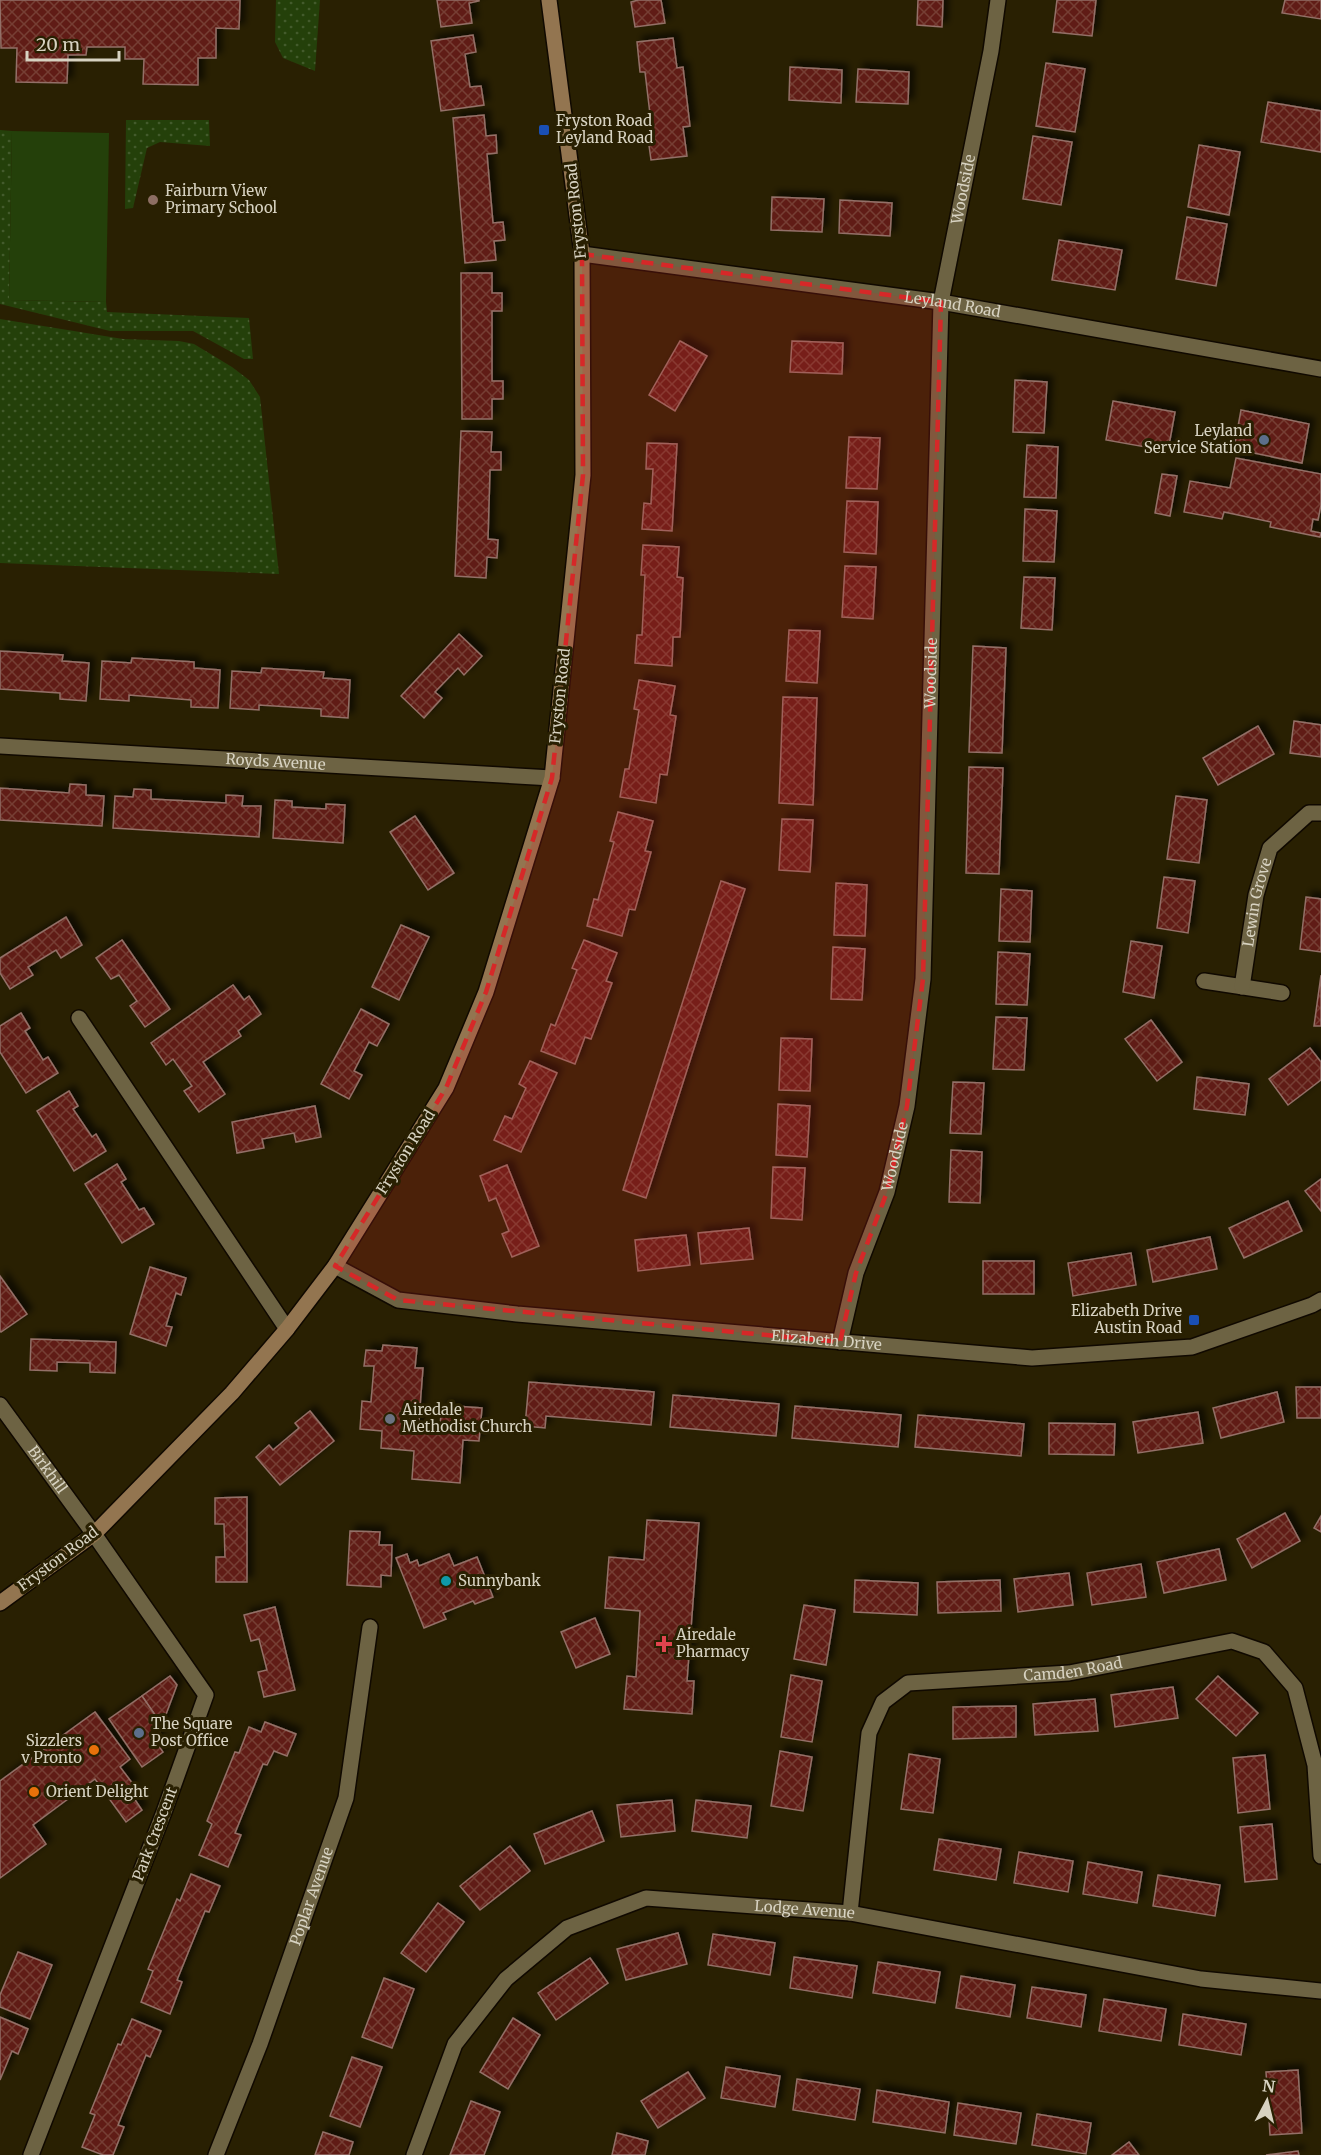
<svg xmlns="http://www.w3.org/2000/svg" width="1321" height="2155" viewBox="0 0 1321 2155" font-family="Merriweather,serif">
  <defs>
    <pattern id="grass-dots" width="8" height="8" patternUnits="userSpaceOnUse" patternTransform="scale(1.5)"><rect width="8" height="8" fill="#24400a"/><path d="M2 2h.1M6 6h.1" fill="none" stroke="#435b2c" stroke-width="1.8" stroke-linecap="round"/></pattern>
    <pattern id="building-cross-hatch" width="8" height="8" patternUnits="userSpaceOnUse" patternTransform="scale(1.5)"><rect width="8" height="8" fill="#601e14"/><path d="M0 0l8 8M0 8l8-8" fill="none" stroke="#763e34"/></pattern>
    <filter id="shadow"><feDropShadow dx="5.5" dy="-5.5" stdDeviation="3" flood-color="#0009"/></filter>
  </defs>
  <rect width="100%" height="100%" fill="#292002"/>
  <g fill="url(#grass-dots)">
    <polygon points="276,0 320,0 315,71 283,58 275,42"/>
    <polygon points="126,120 209,120 210,146 160,142 147,148 133,208 125,209"/>
    <polygon points="0,130 12,131 9,300 106,302 107,312 249,318 253,359 244,359 193,331 110,331 0,304"/>
    <polygon points="0,319 123,339 179,341 194,344 232,367 249,380 260,397 279,574 0,563"/>
  </g>
  <polygon fill="#24400a" points="12,131 109,133 106,302 9,300"/>
  <g fill="url(#building-cross-hatch)" stroke="#936f67" stroke-width="1.5" filter="url(#shadow)">
    <polygon points="0,0 240,0 239,29 216,28 216,58 198,58 198,85 143,84 144,59 125,59 125,47 87,47 86,55 68,55 67,83 16,82 17,48 1,48"/>
    <polygon points="437,0 479,0 479,1 469,3 472,23 441,27"/>
    <polygon points="638,0 661,0 665,23 635,27 631,2"/>
    <polygon points="918,0 943,0 942,27 917,25"/>
    <polygon points="1057,0 1096,0 1092,36 1053,32"/>
    <polygon points="1285,0 1321,0 1321,19 1282,13"/>
    <polygon points="473,35 476,52 465,54 470,87 481,86 484,105 441,111 431,41"/>
    <polygon points="673,38 677,68 683,67 690,126 683,127 687,156 651,160 647,131 652,131 645,72 640,72 637,42"/>
    <polygon points="1046,63 1085,69 1075,132 1036,126"/>
    <polygon points="790,67 842,70 841,103 789,100"/>
    <polygon points="858,69 909,72 908,104 856,102"/>
    <polygon points="1268,102 1321,111 1321,152 1261,142"/>
    <polygon points="484,115 486,136 496,135 497,153 487,154 493,223 503,222 505,240 494,241 496,260 465,263 453,118"/>
    <polygon points="1033,136 1072,142 1061,205 1023,199"/>
    <polygon points="1199,145 1240,152 1229,215 1188,207"/>
    <polygon points="772,197 824,199 822,232 771,230"/>
    <polygon points="840,200 892,203 890,236 839,233"/>
    <polygon points="1187,217 1227,224 1216,286 1176,279"/>
    <polygon points="1059,240 1122,250 1115,290 1052,280"/>
    <polygon points="461,273 492,273 492,293 502,293 502,311 492,311 492,381 503,381 503,399 492,399 492,419 462,419"/>
    <polygon points="680,341 707,356 675,411 649,395"/>
    <polygon points="792,341 843,343 842,374 790,372"/>
    <polygon points="1015,380 1047,382 1044,433 1013,432"/>
    <polygon points="1113,401 1175,412 1168,451 1106,440"/>
    <polygon points="1241,410 1309,424 1302,463 1234,449"/>
    <polygon points="461,431 492,432 491,452 501,452 501,470 490,470 488,539 498,540 497,558 487,557 486,578 455,576"/>
    <polygon points="849,437 880,438 877,489 846,488"/>
    <polygon points="647,443 677,444 672,531 642,529 644,503 651,504 653,469 646,469"/>
    <polygon points="1027,445 1058,447 1056,498 1024,497"/>
    <polygon points="1236,458 1321,474 1321,505 1318,520 1313,519 1311,531 1321,533 1320,537 1270,527 1271,522 1224,512 1222,519 1184,512 1190,481 1230,488"/>
    <polygon points="1162,474 1177,476 1170,516 1155,513"/>
    <polygon points="847,501 878,502 876,554 844,552"/>
    <polygon points="1025,509 1057,511 1054,562 1023,561"/>
    <polygon points="643,545 679,547 677,577 683,578 680,637 673,637 672,666 635,663 637,635 642,635 645,575 641,575"/>
    <polygon points="845,566 876,567 873,619 842,617"/>
    <polygon points="1024,577 1055,578 1052,630 1021,628"/>
    <polygon points="789,630 820,631 817,683 786,681"/>
    <polygon points="459,634 482,656 464,675 458,668 435,692 442,698 424,718 401,696"/>
    <polygon points="973,646 1006,648 1002,753 969,752"/>
    <polygon points="0,651 63,655 62,661 89,663 86,701 60,699 60,693 0,689"/>
    <polygon points="132,658 194,662 194,668 220,670 218,708 191,707 191,700 129,695 129,701 100,699 102,661 131,663"/>
    <polygon points="262,668 324,672 323,678 350,680 348,718 321,716 321,709 259,705 259,710 230,708 232,671 261,673"/>
    <polygon points="639,680 675,686 670,715 676,716 667,775 660,774 656,803 620,797 625,769 629,769 639,710 634,709"/>
    <polygon points="783,697 817,698 813,805 779,803"/>
    <polygon points="1294,721 1321,725 1321,757 1290,753"/>
    <polygon points="1258,726 1274,754 1218,785 1203,758"/>
    <polygon points="969,767 1003,768 999,874 966,873"/>
    <polygon points="70,784 86,785 86,795 104,796 102,826 0,820 0,788 69,793"/>
    <polygon points="134,789 151,790 151,799 226,803 226,795 243,796 242,806 261,806 259,837 113,828 115,796 133,797"/>
    <polygon points="1176,796 1207,800 1199,863 1167,859"/>
    <polygon points="275,800 292,801 292,807 326,809 326,804 345,805 343,843 273,838"/>
    <polygon points="618,812 653,821 645,851 651,852 635,910 629,909 622,936 587,926 594,899 598,900 614,842 610,841"/>
    <polygon points="415,816 454,873 428,890 390,832"/>
    <polygon points="782,819 813,820 810,872 779,870"/>
    <polygon points="1164,877 1195,881 1188,933 1157,928"/>
    <polygon points="721,881 745,889 646,1198 623,1190"/>
    <polygon points="836,883 867,885 865,936 834,935"/>
    <polygon points="1001,889 1032,891 1030,942 999,941"/>
    <polygon points="1306,897 1321,899 1321,952 1300,949"/>
    <polygon points="66,917 82,945 61,958 56,950 28,967 33,975 10,989 0,973 0,958"/>
    <polygon points="401,925 429,937 399,1000 372,987"/>
    <polygon points="122,940 170,1009 145,1027 130,1006 137,1001 119,975 111,979 96,958"/>
    <polygon points="584,940 617,953 606,981 612,983 591,1039 585,1037 575,1064 541,1051 551,1024 555,1026 577,970 572,968"/>
    <polygon points="1131,941 1162,946 1154,998 1123,992"/>
    <polygon points="833,947 865,949 862,1000 831,999"/>
    <polygon points="998,952 1030,954 1027,1005 996,1004"/>
    <polygon points="1321,975 1321,1026 1314,1026"/>
    <polygon points="233,985 244,1000 249,996 261,1014 238,1031 241,1036 203,1062 225,1094 199,1112 184,1091 192,1086 173,1059 166,1065 151,1043"/>
    <polygon points="361,1009 389,1024 377,1046 369,1042 354,1071 362,1075 349,1099 321,1084"/>
    <polygon points="21,1013 30,1028 25,1031 43,1060 48,1057 58,1073 26,1093 0,1052 0,1026"/>
    <polygon points="996,1017 1027,1018 1024,1070 993,1069"/>
    <polygon points="1151,1020 1182,1062 1157,1081 1125,1039"/>
    <polygon points="781,1038 812,1039 810,1091 779,1090"/>
    <polygon points="1310,1048 1321,1062 1321,1080 1288,1105 1269,1079"/>
    <polygon points="530,1061 557,1073 521,1152 494,1140 505,1116 512,1119 526,1088 519,1084"/>
    <polygon points="1197,1077 1249,1084 1245,1115 1194,1109"/>
    <polygon points="953,1082 984,1083 981,1134 950,1133"/>
    <polygon points="69,1091 78,1106 73,1109 92,1137 96,1134 106,1151 74,1171 37,1111"/>
    <polygon points="778,1104 810,1106 807,1157 776,1155"/>
    <polygon points="315,1106 321,1137 296,1142 294,1133 262,1139 264,1148 237,1153 232,1122"/>
    <polygon points="951,1150 982,1152 980,1203 949,1202"/>
    <polygon points="117,1164 126,1179 121,1182 139,1210 144,1208 154,1224 122,1243 85,1184"/>
    <polygon points="507,1165 539,1246 512,1257 502,1234 509,1231 496,1198 489,1201 480,1176"/>
    <polygon points="773,1167 805,1168 802,1220 771,1218"/>
    <polygon points="1321,1179 1321,1211 1305,1191"/>
    <polygon points="1288,1201 1302,1231 1244,1258 1229,1228"/>
    <polygon points="749,1228 753,1259 701,1264 698,1233"/>
    <polygon points="686,1235 690,1265 638,1271 635,1240"/>
    <polygon points="1210,1237 1217,1269 1153,1282 1147,1250"/>
    <polygon points="1131,1253 1136,1285 1073,1296 1068,1263"/>
    <rect x="983" y="1261" width="51" height="33"/>
    <polygon points="150,1267 186,1278 181,1295 176,1293 166,1326 172,1327 166,1346 130,1334"/>
    <polygon points="0,1276 27,1314 1,1332 0,1331"/>
    <polygon points="31,1339 116,1342 115,1373 90,1372 90,1363 57,1362 57,1371 30,1370"/>
    <polygon points="383,1345 417,1348 415,1368 423,1368 418,1432 439,1434 442,1405 482,1408 479,1441 463,1440 460,1483 412,1479 414,1451 381,1448 382,1431 360,1429 362,1401 371,1402 374,1366 364,1366 366,1350 382,1351"/>
    <polygon points="529,1382 654,1392 651,1425 546,1416 545,1428 525,1426"/>
    <polygon points="1296,1387 1321,1387 1321,1418 1297,1418"/>
    <polygon points="1277,1392 1284,1422 1221,1438 1213,1408"/>
    <polygon points="673,1395 779,1404 776,1436 670,1427"/>
    <polygon points="795,1406 901,1415 898,1447 792,1438"/>
    <polygon points="310,1411 334,1441 280,1485 256,1457 269,1445 273,1450 299,1428 295,1423"/>
    <polygon points="1198,1412 1203,1443 1138,1453 1133,1422"/>
    <polygon points="918,1415 1024,1424 1021,1456 915,1447"/>
    <polygon points="1049,1423 1115,1424 1114,1455 1049,1454"/>
    <polygon points="247,1497 247,1582 216,1582 216,1557 225,1557 224,1524 215,1524 215,1498"/>
    <polygon points="1285,1513 1300,1541 1252,1568 1237,1539"/>
    <polygon points="1321,1516 1321,1532 1314,1528"/>
    <polygon points="647,1520 699,1523 687,1681 694,1681 692,1714 624,1709 627,1676 636,1677 640,1611 605,1608 609,1557 644,1560"/>
    <polygon points="350,1531 380,1532 379,1545 392,1545 391,1576 381,1575 381,1587 347,1585"/>
    <polygon points="1219,1549 1226,1580 1164,1593 1157,1562"/>
    <polygon points="407,1554 410,1563 417,1560 419,1566 449,1554 454,1566 477,1557 493,1597 475,1604 473,1601 443,1613 446,1619 424,1628 396,1558"/>
    <polygon points="1141,1564 1146,1597 1092,1605 1087,1573"/>
    <polygon points="1069,1573 1073,1605 1018,1612 1014,1579"/>
    <polygon points="855,1580 918,1583 917,1615 854,1612"/>
    <polygon points="1000,1580 1001,1611 938,1613 937,1582"/>
    <polygon points="804,1605 835,1610 826,1665 794,1659"/>
    <polygon points="275,1607 295,1690 264,1697 258,1672 267,1670 259,1639 251,1641 244,1615"/>
    <polygon points="595,1618 610,1654 576,1668 561,1632"/>
    <polygon points="791,1675 822,1681 812,1742 781,1737"/>
    <polygon points="170,1676 177,1685 162,1725 142,1696"/>
    <polygon points="1218,1676 1258,1713 1236,1736 1196,1699"/>
    <polygon points="1173,1687 1178,1718 1115,1727 1111,1695"/>
    <polygon points="142,1696 162,1725 156,1742 163,1752 142,1767 109,1719"/>
    <polygon points="1095,1699 1098,1731 1035,1735 1033,1704"/>
    <polygon points="1016,1706 1016,1737 953,1739 953,1707"/>
    <polygon points="95,1712 130,1759 120,1767 133,1784 127,1788 142,1810 126,1822 95,1779 33,1825 46,1844 0,1878 0,1781"/>
    <polygon points="265,1722 296,1734 287,1756 274,1751 267,1765 263,1764 235,1833 241,1835 228,1867 199,1855 212,1824 207,1821 235,1752 239,1753 249,1727 261,1732"/>
    <polygon points="780,1751 812,1757 803,1811 771,1806"/>
    <polygon points="909,1754 940,1759 933,1813 901,1809"/>
    <polygon points="1265,1755 1270,1809 1238,1813 1233,1758"/>
    <polygon points="672,1800 675,1831 621,1837 617,1805"/>
    <polygon points="696,1800 751,1806 747,1838 692,1831"/>
    <polygon points="592,1811 604,1841 545,1864 534,1834"/>
    <polygon points="1272,1824 1277,1879 1245,1882 1240,1827"/>
    <polygon points="939,1839 1001,1849 996,1880 934,1870"/>
    <polygon points="510,1846 530,1871 480,1910 460,1886"/>
    <polygon points="1019,1852 1073,1861 1068,1892 1014,1883"/>
    <polygon points="1088,1862 1142,1872 1137,1903 1083,1894"/>
    <polygon points="191,1874 220,1886 209,1912 205,1911 177,1980 182,1982 170,2014 141,2002 153,1971 148,1969 177,1899 180,1901"/>
    <polygon points="1158,1875 1220,1885 1215,1916 1153,1906"/>
    <polygon points="438,1903 464,1922 426,1972 401,1953"/>
    <polygon points="678,1933 687,1964 626,1980 617,1949"/>
    <polygon points="713,1934 775,1943 770,1975 708,1965"/>
    <polygon points="18,1952 52,1965 30,2019 0,2007 0,1995"/>
    <polygon points="794,1957 857,1966 852,1998 790,1988"/>
    <polygon points="590,1958 608,1983 556,2020 538,1993"/>
    <polygon points="878,1962 940,1972 935,2003 873,1993"/>
    <polygon points="961,1976 1015,1985 1010,2017 956,2008"/>
    <polygon points="384,1978 414,1989 392,2048 362,2037"/>
    <polygon points="1032,1987 1086,1995 1081,2027 1027,2018"/>
    <polygon points="1104,1999 1166,2009 1161,2041 1099,2031"/>
    <polygon points="1183,2014 1246,2024 1241,2055 1179,2045"/>
    <polygon points="0,2017 28,2029 18,2054 12,2051 0,2080"/>
    <polygon points="513,2018 540,2035 508,2089 480,2072"/>
    <polygon points="132,2019 161,2031 150,2057 146,2055 118,2125 124,2127 113,2155 103,2155 82,2147 95,2115 90,2113 118,2044 121,2045"/>
    <polygon points="352,2057 382,2067 360,2127 330,2116"/>
    <polygon points="726,2067 780,2076 775,2107 721,2098"/>
    <polygon points="1298,2070 1302,2133 1270,2135 1266,2072"/>
    <polygon points="688,2072 705,2098 658,2128 641,2101"/>
    <polygon points="797,2079 860,2089 855,2120 793,2110"/>
    <polygon points="877,2090 949,2102 945,2133 873,2122"/>
    <polygon points="471,2101 500,2112 484,2155 450,2155"/>
    <polygon points="958,2103 1021,2113 1016,2144 954,2135"/>
    <polygon points="1037,2114 1091,2123 1086,2154 1032,2145"/>
    <polygon points="323,2132 353,2142 349,2155 315,2155"/>
    <polygon points="617,2133 648,2141 645,2155 612,2155"/>
    <polygon points="1129,2142 1139,2155 1112,2155"/>
    <polygon points="1298,2151 1299,2155 1266,2155"/>
  </g>
  <g fill="none" stroke-linecap="round" stroke-linejoin="round">
    <defs>
      <g id="street">
        <path id="s1" d="M 582,254 L 941,302 L 1321,369"/>
        <path id="s2" d="M 0,746 L 552,778"/>
        <polyline points="1204,981 1282,993"/>
        <path id="s3" d="M 1242,987 L 1256,895 L 1270,848 L 1309,813 L 1321,813"/>
        <polyline points="79,1018 287,1329"/>
        <path id="s4" d="M 335,1266 L 398,1300 L 517,1314 L 1032,1358 L 1192,1347 L 1312,1305 L 1321,1300"/>
        <path id="s5" d="M 840,1342 L 856,1273 L 887,1192 L 907,1106 L 923,979 L 941,302 L 991,51 L 998,0"/>
        <path id="s6" d="M 0,1405 L 94,1534 L 206,1695 L 164,1812 L 31,2155"/>
        <path id="s7" d="M 850,1913 L 869,1733 L 883,1702 L 908,1683 L 1069,1673 L 1232,1641 L 1264,1652 L 1295,1688 L 1315,1765 L 1321,1856"/>
        <path id="s8" d="M 216,2155 L 260,2044 L 346,1798 L 370,1627"/>
        <path id="s9" d="M 414,2155 L 455,2044 L 506,1979 L 567,1928 L 646,1898 L 850,1913 L 1201,1979 L 1321,1991"/>
      </g>
      <polyline id="secondary" points="0,1603 94,1534 232,1393 287,1329 335,1266 446,1088 486,992 552,778 583,475 582,254 549,0"/>
    </defs>
    <use href="#street" stroke="#100900" stroke-width="18"/>
    <use href="#secondary" stroke="#100900" stroke-width="18"/>
    <use href="#street" stroke="#6d6343" stroke-width="15"/>
    <use href="#secondary" stroke="#937550" stroke-width="15"/>
  </g>
  <path fill="#d62828" fill-opacity="0.2" stroke="#d62828" stroke-width="4.5" stroke-dasharray="12 8" stroke-linejoin="round" d="M 582,254 L 941,302 L 923,979 L 907,1106 L 887,1192 L 856,1273 L 840,1342 L 398,1300 L 335,1266 L 446,1088 L 486,992 L 552,778 L 583,475 Z"/>
  <g fill="#1a4fb4" stroke="#292002" stroke-width="2">
    <rect x="538" y="124" width="12" height="12" rx="3"/>
    <rect x="1188" y="1314" width="12" height="12" rx="3"/>
  </g>
  <circle fill="#8d6e63" stroke="#292002" stroke-width="2" cx="153" cy="200" r="6"/>
  <g fill="#5c6f8a" stroke="#292002" stroke-width="2">
    <circle cx="1264" cy="440" r="6"/>
    <circle cx="139" cy="1733" r="6"/>
  </g>
  <circle fill="#6b7280" stroke="#292002" stroke-width="2" cx="390" cy="1419" r="6"/>
  <circle fill="#0f9aa8" stroke="#292002" stroke-width="2" cx="446" cy="1581" r="6"/>
  <path fill="#e0444e" stroke="#292002" stroke-width="2" d="M661 1635h6v6h6v6h-6v6h-6v-6h-6v-6h6z"/>
  <g fill="#e8710a" stroke="#292002" stroke-width="2">
    <circle cx="94" cy="1750" r="6"/>
    <circle cx="34" cy="1792" r="6"/>
  </g>
  <g text-anchor="middle" stroke-width="6" stroke-linejoin="round" paint-order="stroke">
    <g font-size="15" fill="#d7d2c1" stroke="#292002" text-anchor="start">
      <text x="556" y="126">Fryston Road<tspan x="556" dy="17">Leyland Road</tspan></text>
      <text x="165" y="196">Fairburn View<tspan x="165" dy="17">Primary School</tspan></text>
      <text x="1252" y="436" text-anchor="end">Leyland<tspan x="1252" dy="17">Service Station</tspan></text>
      <text x="1182" y="1316" text-anchor="end">Elizabeth Drive<tspan x="1182" dy="17">Austin Road</tspan></text>
      <text x="402" y="1415">Airedale<tspan x="402" dy="17">Methodist Church</tspan></text>
      <text x="458" y="1586">Sunnybank</text>
      <text x="676" y="1640">Airedale<tspan x="676" dy="17">Pharmacy</tspan></text>
      <text x="151" y="1729">The Square<tspan x="151" dy="17">Post Office</tspan></text>
      <text x="82" y="1746" text-anchor="end">Sizzlers<tspan x="82" dy="17">v Pronto</tspan></text>
      <text x="46" y="1797">Orient Delight</text>
    </g>
    <g font-size="15" fill="#d7d2c1" stroke="#292002">
      <text dy="5" stroke="none"><textPath href="#s5" startOffset="1166">Woodside</textPath></text>
      <text transform="translate(576 211) rotate(-96)" y="5">Fryston Road</text>
      <text dy="5" stroke="none"><textPath href="#s1" startOffset="374">Leyland Road</textPath></text>
      <text dy="5" stroke="none"><textPath href="#s5" startOffset="680">Woodside</textPath></text>
      <text transform="translate(560 696) rotate(-84)" y="5">Fryston Road</text>
      <text dy="5" stroke="none"><textPath href="#s2" startOffset="276">Royds Avenue</textPath></text>
      <text dy="5" stroke="none"><textPath href="#s3" startOffset="86">Lewin Grove</textPath></text>
      <text transform="translate(406 1152) rotate(-58)" y="5">Fryston Road</text>
      <text dy="5" stroke="none"><textPath href="#s5" startOffset="194">Woodside</textPath></text>
      <text dy="5" stroke="none"><textPath href="#s4" startOffset="502">Elizabeth Drive</textPath></text>
      <text dy="5" stroke="none"><textPath href="#s6" startOffset="80">Birkhill</textPath></text>
      <text transform="translate(58 1559) rotate(-37)" y="5">Fryston Road</text>
      <text dy="5" stroke="none"><textPath href="#s7" startOffset="412">Camden Road</textPath></text>
      <text transform="translate(155 1834) rotate(-69)" y="5">Park Crescent</text>
      <text dy="5" stroke="none"><textPath href="#s8" startOffset="276">Poplar Avenue</textPath></text>
      <text dy="5" stroke="none"><textPath href="#s9" startOffset="524">Lodge Avenue</textPath></text>
    </g>
  </g>
  <g transform="translate(1267 2101) rotate(7)" stroke="#292002" stroke-width="4.5" paint-order="stroke">
  <path d="M0-4.5L10 22L0 15L-10 22Z" fill="#d7d2c1"/>
  <text y="-9" font-size="16" font-weight="bold" text-anchor="middle" fill="#d7d2c1">N</text>
  </g>
  <path d="M27 51v9h92v-9" fill="none" stroke="#d7d2c1" stroke-width="3"/>
  <text x="36" y="51" font-size="18" fill="#d7d2c1" stroke="#292002" stroke-width="4.5" paint-order="stroke">20 m</text>
</svg>
